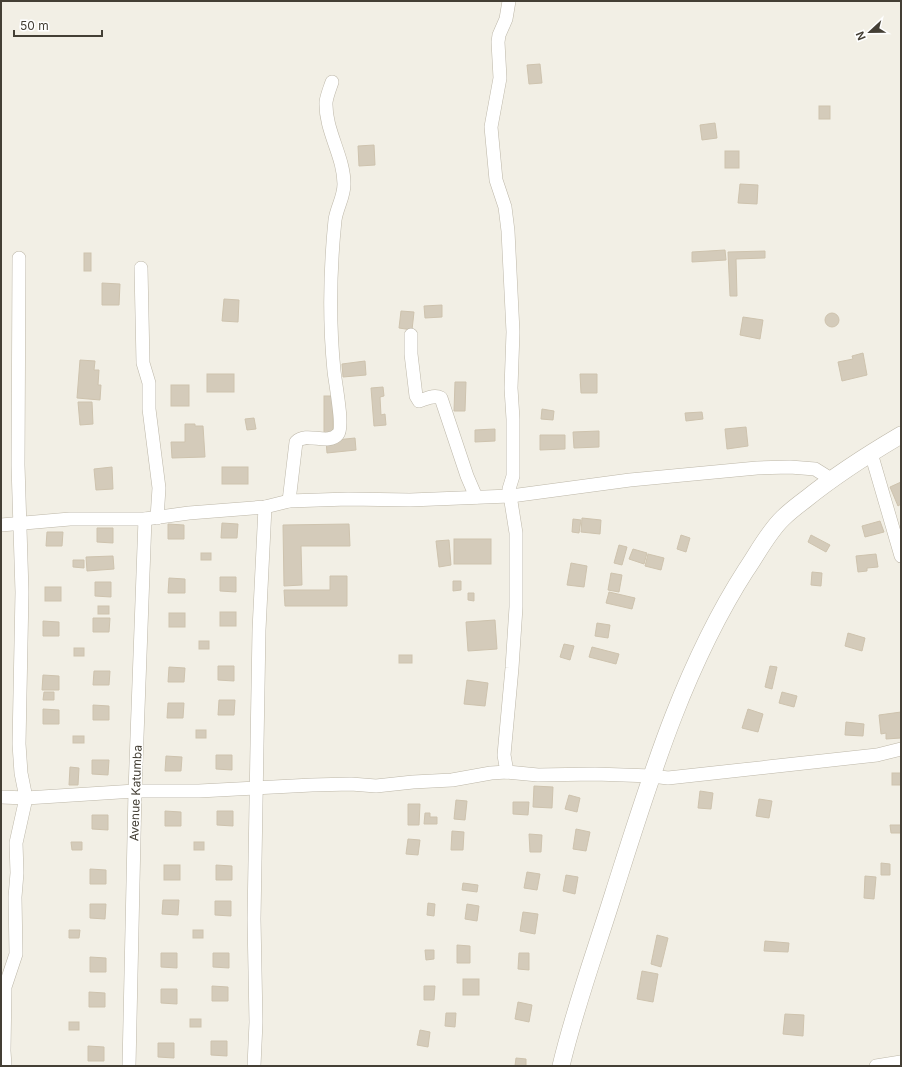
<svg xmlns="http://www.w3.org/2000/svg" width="902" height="1067" viewBox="0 0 902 1067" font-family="Inter,sans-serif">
  <rect width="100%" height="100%" fill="#f2efe5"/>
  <g fill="#d4cbba" stroke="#cec3ae">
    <polygon points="540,64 542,83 529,84 527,65"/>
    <rect x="819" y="106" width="11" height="13"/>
    <polygon points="715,123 717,138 702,140 700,125"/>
    <polygon points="374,145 375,165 359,166 358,146"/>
    <rect x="725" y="151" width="14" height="17"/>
    <polygon points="740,184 758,185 757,204 738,203"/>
    <polygon points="725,250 726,260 692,262 692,252"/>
    <polygon points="765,251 765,258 736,259 737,296 730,296 728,252"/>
    <rect x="84" y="253" width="7" height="18"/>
    <polygon points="102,283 120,284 119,305 102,305"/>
    <polygon points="224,299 239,300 238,322 222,321"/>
    <polygon points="442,305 442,317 425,318 424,306"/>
    <polygon points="401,311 414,312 412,330 399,328"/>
    <circle cx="832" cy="320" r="7"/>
    <polygon points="743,317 763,320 760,339 740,335"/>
    <polygon points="863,353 867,375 842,381 838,362 853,359 852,356"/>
    <polygon points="80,360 95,361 94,370 99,370 98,385 101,385 100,400 77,398"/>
    <polygon points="365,361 366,375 343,377 342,364"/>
    <rect x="207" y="374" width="27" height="18"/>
    <polygon points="580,374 597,374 597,393 581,393"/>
    <polygon points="455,382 466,382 465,411 454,411"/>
    <rect x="171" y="385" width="18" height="21"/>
    <polygon points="383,387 384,396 380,397 381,415 385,414 386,425 374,426 371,388"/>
    <rect x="324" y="396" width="9" height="38"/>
    <polygon points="78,402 92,402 93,424 80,425"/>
    <polygon points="542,409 554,411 553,420 541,419"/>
    <polygon points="702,412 703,419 686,421 685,413"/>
    <polygon points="254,418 256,429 247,430 245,419"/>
    <polygon points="185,424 195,424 195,426 203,426 205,457 172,458 171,442 185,442"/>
    <polygon points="746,427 748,446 727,449 725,429"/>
    <polygon points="495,429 495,441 475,442 475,430"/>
    <polygon points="599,431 599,447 574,448 573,432"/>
    <polygon points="540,435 565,435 565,449 540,450"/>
    <polygon points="355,438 356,450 327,453 326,441"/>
    <polygon points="112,467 113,489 96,490 94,469"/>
    <rect x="222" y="467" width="26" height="17"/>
    <polygon points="901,482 901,504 898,506 890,487"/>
    <polygon points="582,518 601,520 600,534 581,532"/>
    <polygon points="573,519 581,520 579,533 572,532"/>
    <polygon points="880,521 884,532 865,537 862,526"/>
    <polygon points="222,523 238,524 237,538 221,538"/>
    <polygon points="168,524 184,525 184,539 168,539"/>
    <polygon points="349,524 350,546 301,546 302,585 284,586 283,525"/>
    <polygon points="97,528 113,528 113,543 97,542"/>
    <polygon points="47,532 63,532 62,546 46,546"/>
    <polygon points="681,535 690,538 686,552 677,549"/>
    <polygon points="811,535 830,545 826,552 808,542"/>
    <rect x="454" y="539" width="37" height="25"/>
    <polygon points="449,540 451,565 439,567 436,541"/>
    <polygon points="619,545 627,547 622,565 614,563"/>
    <polygon points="633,549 647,553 644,564 629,559"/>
    <rect x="201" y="553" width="10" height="7"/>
    <polygon points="648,554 664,558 661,570 645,566"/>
    <polygon points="876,554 878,567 867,568 867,571 858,572 856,556"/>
    <polygon points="113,556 114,569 87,571 86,557"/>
    <polygon points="73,560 84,560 84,568 73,567"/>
    <polygon points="571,563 587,566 584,587 567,585"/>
    <polygon points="812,572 822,573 821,586 811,585"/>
    <polygon points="611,573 622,575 619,592 608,590"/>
    <polygon points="330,576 347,576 347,606 285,606 284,590 330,590"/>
    <polygon points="220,577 236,577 236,592 220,591"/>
    <polygon points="169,578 185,579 185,593 168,593"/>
    <polygon points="453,581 461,581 461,590 453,591"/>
    <polygon points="95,582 111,582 111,597 95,596"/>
    <rect x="45" y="587" width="16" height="14"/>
    <polygon points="609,592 635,598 632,609 606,603"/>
    <polygon points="468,593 474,593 474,601 468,600"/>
    <rect x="98" y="606" width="11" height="8"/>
    <rect x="220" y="612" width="16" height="14"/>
    <rect x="169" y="613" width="16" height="14"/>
    <polygon points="93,618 110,618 109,632 93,632"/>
    <polygon points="495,620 497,649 468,651 466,622"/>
    <polygon points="43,621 59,622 59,636 43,636"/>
    <polygon points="597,623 610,625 608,638 595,636"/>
    <polygon points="848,633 865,638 862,651 845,646"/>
    <rect x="199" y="641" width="10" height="8"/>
    <polygon points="564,644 574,646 570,660 560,657"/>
    <polygon points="592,647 619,654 616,664 589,657"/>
    <rect x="74" y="648" width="10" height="8"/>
    <rect x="399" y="655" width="13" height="8"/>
    <polygon points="218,666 234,666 234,681 218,680"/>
    <polygon points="770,666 777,667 772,689 765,687"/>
    <polygon points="169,667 185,668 184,682 168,682"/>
    <polygon points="94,671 110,671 109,685 93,685"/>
    <polygon points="43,675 59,676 59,690 42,690"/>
    <polygon points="467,680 488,683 485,706 464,704"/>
    <polygon points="44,692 54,692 54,700 43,700"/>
    <polygon points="782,692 797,696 794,707 779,703"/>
    <polygon points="219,700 235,700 234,715 218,715"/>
    <polygon points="168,703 184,703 183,718 167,718"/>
    <polygon points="93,705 109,706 109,720 93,720"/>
    <polygon points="43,709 59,710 59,724 43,724"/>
    <polygon points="748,709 763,714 758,732 742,728"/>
    <polygon points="901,712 901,738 886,739 886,733 881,734 879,715"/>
    <polygon points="846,722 864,724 863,736 845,735"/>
    <rect x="196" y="730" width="10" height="8"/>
    <rect x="73" y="736" width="11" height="7"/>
    <polygon points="216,755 232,755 232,770 216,769"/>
    <polygon points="166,756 182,757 181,771 165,771"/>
    <polygon points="92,760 109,760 108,775 92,774"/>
    <polygon points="70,767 79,768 78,785 69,785"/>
    <rect x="892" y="773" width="9" height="12"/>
    <polygon points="534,786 553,787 552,808 533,807"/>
    <polygon points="700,791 713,793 711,809 698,808"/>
    <polygon points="569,795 580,798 577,812 565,809"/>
    <polygon points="759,799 772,801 769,818 756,816"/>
    <polygon points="456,800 467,801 465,820 454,819"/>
    <polygon points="513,802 529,802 528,815 513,814"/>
    <polygon points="408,804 420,804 419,825 408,825"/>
    <polygon points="165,811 181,812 181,826 165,826"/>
    <polygon points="217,811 233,811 233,826 217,825"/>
    <polygon points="425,813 430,813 430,817 437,817 437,824 424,824"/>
    <polygon points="92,815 108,815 108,830 92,829"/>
    <polygon points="890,825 901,825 901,833 891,833"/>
    <polygon points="576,829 590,832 586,851 573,849"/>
    <polygon points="452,831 464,832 463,850 451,850"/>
    <polygon points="529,834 542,835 541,852 530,852"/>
    <polygon points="408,839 420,840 418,855 406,854"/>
    <polygon points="71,842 82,842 82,850 72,850"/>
    <rect x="194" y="842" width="10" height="8"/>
    <polygon points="881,863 890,864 890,875 881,875"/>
    <rect x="164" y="865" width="16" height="15"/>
    <polygon points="216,865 232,866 232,880 216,880"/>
    <polygon points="90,869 106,870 106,884 90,884"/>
    <polygon points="527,872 540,874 537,890 524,888"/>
    <polygon points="566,875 578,877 575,894 563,891"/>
    <polygon points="865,876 876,877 874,899 864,898"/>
    <polygon points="463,883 478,885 477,892 462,890"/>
    <polygon points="163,900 179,900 178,915 162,914"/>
    <polygon points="215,901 231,901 231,916 215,915"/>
    <polygon points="428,903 435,904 434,916 427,915"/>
    <polygon points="90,904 106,904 105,919 90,918"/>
    <polygon points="467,904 479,906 477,921 465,919"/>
    <polygon points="523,912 538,914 535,934 520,931"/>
    <polygon points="69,930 80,930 79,938 69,938"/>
    <rect x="193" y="930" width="10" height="8"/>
    <polygon points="657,935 668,938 661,967 651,964"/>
    <polygon points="765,941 789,943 788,952 764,951"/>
    <polygon points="457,945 470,946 470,963 457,963"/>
    <polygon points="425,950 434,950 434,959 426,960"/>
    <polygon points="161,953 177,953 177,968 161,967"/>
    <polygon points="213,953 229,953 229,968 213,967"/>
    <polygon points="519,953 529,953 529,970 518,969"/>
    <polygon points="90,957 106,958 106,972 90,972"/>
    <polygon points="642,971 658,974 653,1002 637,999"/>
    <rect x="463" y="979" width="16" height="16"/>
    <polygon points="212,986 228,987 228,1001 212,1001"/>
    <polygon points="424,986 435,986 434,1000 424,1000"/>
    <polygon points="161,989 177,989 177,1004 161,1003"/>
    <polygon points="89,992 105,993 105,1007 89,1007"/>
    <polygon points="518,1002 532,1005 529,1022 515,1019"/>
    <polygon points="446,1013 456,1013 455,1027 445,1026"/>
    <polygon points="785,1014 804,1015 803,1036 783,1034"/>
    <rect x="190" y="1019" width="11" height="8"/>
    <rect x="69" y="1022" width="10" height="8"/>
    <polygon points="420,1030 430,1032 428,1047 417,1045"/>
    <polygon points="211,1041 227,1041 227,1056 211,1055"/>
    <polygon points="158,1043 174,1043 174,1058 158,1057"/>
    <polygon points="88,1046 104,1047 104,1061 88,1061"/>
    <polygon points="516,1058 526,1059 526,1066 515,1066"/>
  </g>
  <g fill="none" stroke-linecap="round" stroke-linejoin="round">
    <defs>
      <g id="minor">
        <polyline points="141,268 143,363 149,383 149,409 159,488 157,518"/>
        <path d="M 411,335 L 411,354 L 416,396 L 419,401 C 426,399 434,394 441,398 L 467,476 L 476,497"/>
        <polyline points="871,453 901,556"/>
        <path d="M 289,501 L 296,442 C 307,431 328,446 338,434 C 344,428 335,381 334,371 C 329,321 330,269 335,220 C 337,207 344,197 344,184 C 344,156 325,131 326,102 C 327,95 330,88 332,82"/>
        <polyline points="1,525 70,519 145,519 189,513 265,507 289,501 348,499 410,500 511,496 630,480 757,468 790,467 815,469 831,479"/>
        <polyline points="507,772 504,755 512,668 516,607 516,533 509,489 513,476 513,419 511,388 513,332 508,231 505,207 496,180 491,127 500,78 498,42 499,35 506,19 509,1"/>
        <polyline points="1,797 26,798 135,791 199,791 312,785 351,784 376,786 413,782 452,780 491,773 507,772 538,775 595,774 652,776 668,778 877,755 901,749"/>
        <polyline points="5,1066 4,1051 5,987 16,954 15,897 17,873 16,843 26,798 21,773 19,744 22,592 18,465 19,258"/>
        <polyline points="129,1066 135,791 145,519"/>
        <polyline points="254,1066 256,1022 254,919 259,630 265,507"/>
        <polyline points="876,1066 901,1062"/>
      </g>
      <path id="tertiary" d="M 561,1066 C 575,1007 596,950 614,892 C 649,782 683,668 746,570 C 757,554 769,531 783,518 C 790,511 798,505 806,499 C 837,474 867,455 901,435"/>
    </defs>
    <use href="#minor" stroke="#bdb7a8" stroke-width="14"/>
    <use href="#tertiary" stroke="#bdb7a8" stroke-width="18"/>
    <use href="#minor" stroke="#fff" stroke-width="13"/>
    <use href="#tertiary" stroke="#fff" stroke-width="17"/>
  </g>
  <g text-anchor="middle" stroke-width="3" stroke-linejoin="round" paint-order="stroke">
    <g font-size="12" fill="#443f35" stroke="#fff">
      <text transform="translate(136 793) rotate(-88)" y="4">Avenue Katumba</text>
    </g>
  </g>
  <rect width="902" height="1067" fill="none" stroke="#443f35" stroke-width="4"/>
  <g transform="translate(870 32) rotate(248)" stroke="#ffffff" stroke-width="3" paint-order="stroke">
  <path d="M0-3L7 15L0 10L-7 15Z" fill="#443f35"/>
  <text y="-6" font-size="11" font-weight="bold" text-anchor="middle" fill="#443f35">N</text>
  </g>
  <path d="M14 30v6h88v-6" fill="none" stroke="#443f35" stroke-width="2"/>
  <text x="20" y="30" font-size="12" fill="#443f35" stroke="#ffffff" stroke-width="3" paint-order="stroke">50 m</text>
</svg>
